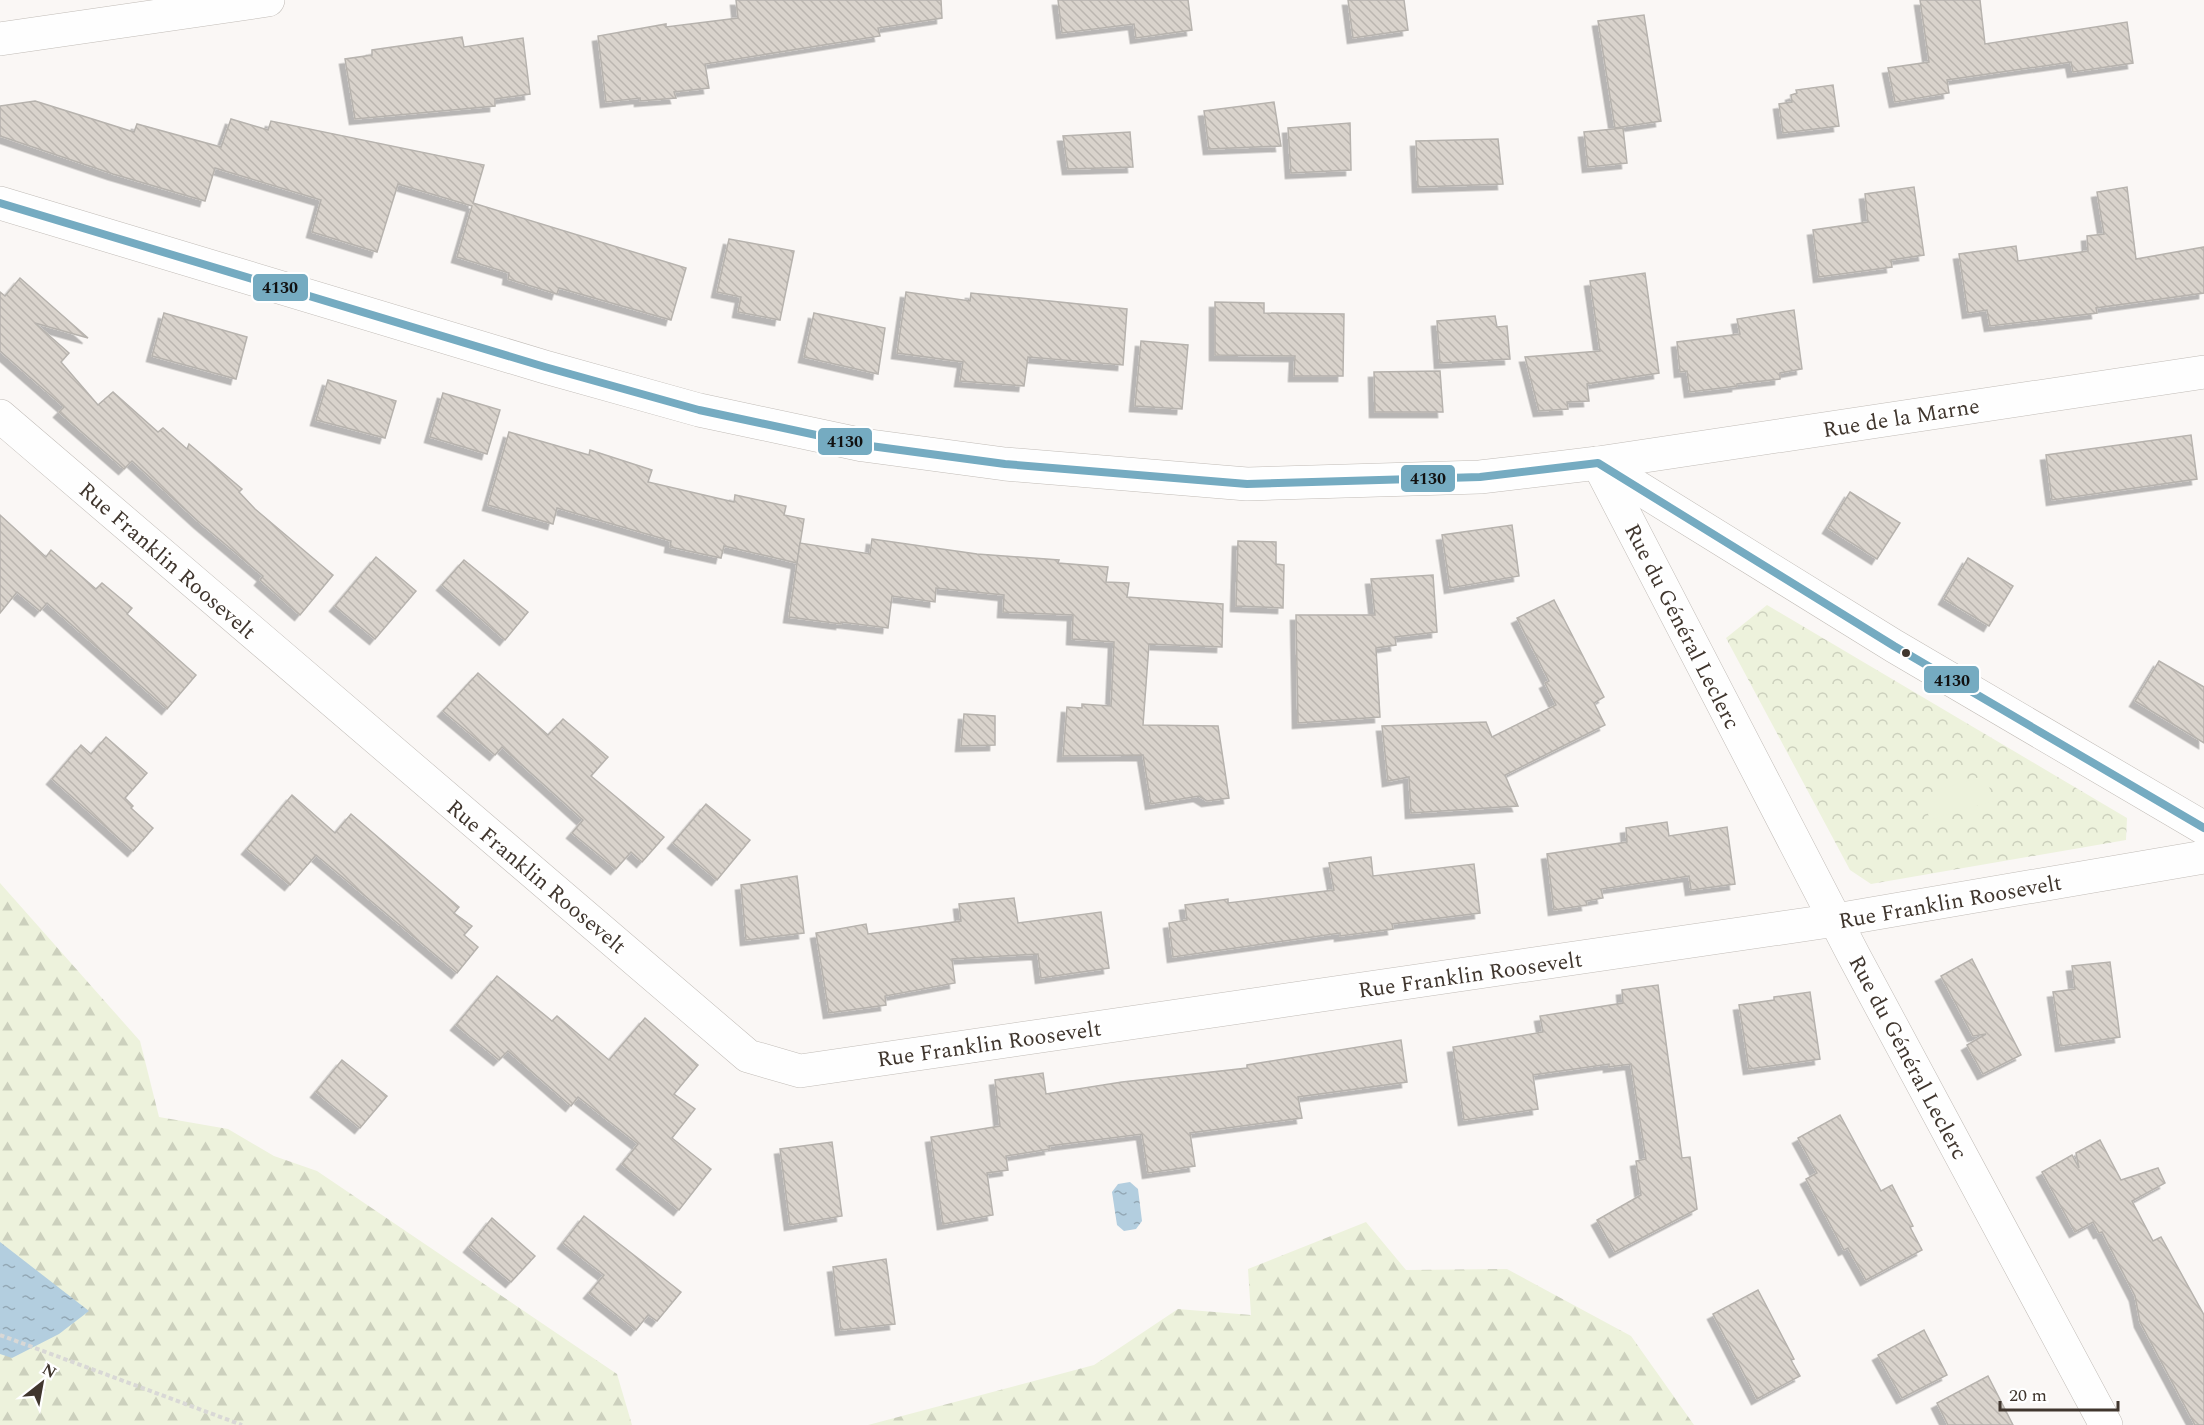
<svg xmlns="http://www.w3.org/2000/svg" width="2204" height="1425" viewBox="0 0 2204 1425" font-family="Spectral,serif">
  <defs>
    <pattern id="forest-firs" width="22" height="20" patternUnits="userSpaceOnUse" patternTransform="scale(1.5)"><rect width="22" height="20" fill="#edf2dc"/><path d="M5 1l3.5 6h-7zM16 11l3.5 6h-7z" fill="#ccd0bd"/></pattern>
    <pattern id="park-crowns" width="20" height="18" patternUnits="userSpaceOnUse" patternTransform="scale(1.5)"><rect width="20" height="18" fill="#edf2dc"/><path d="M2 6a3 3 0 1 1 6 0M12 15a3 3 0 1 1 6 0" fill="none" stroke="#ccd0bd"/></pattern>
    <pattern id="water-ripples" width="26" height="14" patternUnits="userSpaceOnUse" patternTransform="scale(1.5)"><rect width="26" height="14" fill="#b3cedf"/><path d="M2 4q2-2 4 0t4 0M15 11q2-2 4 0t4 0" fill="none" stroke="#93a8b5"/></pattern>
    <pattern id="building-back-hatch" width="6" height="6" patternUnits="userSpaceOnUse" patternTransform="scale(1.5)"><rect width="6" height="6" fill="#d9d3cc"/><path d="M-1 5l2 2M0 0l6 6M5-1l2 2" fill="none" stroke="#bbb6b0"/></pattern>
    <filter id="shadow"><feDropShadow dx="-5.5" dy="5.5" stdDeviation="0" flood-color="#0004"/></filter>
  </defs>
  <rect width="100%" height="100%" fill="#faf7f5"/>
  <g fill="url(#forest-firs)">
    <polygon points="0,883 140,1041 159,1117 228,1129 274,1156 317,1171 617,1374 632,1425 0,1425"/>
    <polygon points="1366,1222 1406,1270 1507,1269 1631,1336 1694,1425 868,1425 1094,1365 1178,1309 1251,1315 1248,1269"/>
  </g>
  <polygon fill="url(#park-crowns)" points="1767,605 2127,818 2126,840 1871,884 1850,870 1726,638"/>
  <polygon fill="#edf2dc" points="1986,775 1993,801 1930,820 1922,795"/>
  <g fill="url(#water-ripples)">
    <polygon points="1130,1182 1138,1189 1142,1221 1136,1229 1124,1231 1117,1225 1112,1192 1118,1184"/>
    <polygon points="0,1242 89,1311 59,1334 12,1358 0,1354"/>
  </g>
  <g fill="url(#building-back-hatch)" stroke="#b7b3ae" stroke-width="1.5" filter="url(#shadow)">
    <polygon points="736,0 941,0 942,18 878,28 880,36 705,64 709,88 674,92 676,98 640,101 640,98 606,102 598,36 666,24 666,27 738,18"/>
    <polygon points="1058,0 1188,0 1192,30 1136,38 1134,24 1062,33"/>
    <polygon points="1348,0 1404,0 1408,30 1353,38"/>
    <polygon points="1920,0 1980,0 1985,44 2127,22 2133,63 2073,72 2071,62 1947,80 1949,93 1895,102 1888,68 1929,62"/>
    <polygon points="1644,15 1661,121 1615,128 1598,21"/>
    <polygon points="462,37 464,47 523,38 530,94 495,99 495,106 355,119 345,59 372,55 372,50"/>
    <polygon points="1833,85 1839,126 1783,133 1779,104 1792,102 1791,95 1797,93 1796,90"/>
    <polygon points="35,101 134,132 137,124 221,147 231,119 268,130 271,121 484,165 473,203 686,268 671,320 559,288 557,294 508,279 509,273 457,257 472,206 398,184 377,252 312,232 321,200 215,168 205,201 113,174 0,136 0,106"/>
    <polygon points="1274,102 1281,146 1209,149 1204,111"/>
    <polygon points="1350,123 1351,170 1291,173 1288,128"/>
    <polygon points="1623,128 1627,163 1588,167 1584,132"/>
    <polygon points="1130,132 1133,167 1068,169 1063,136"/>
    <polygon points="1498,139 1503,184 1418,187 1416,141"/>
    <polygon points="1914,187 1924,255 1891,260 1892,267 1819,277 1813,230 1868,222 1865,194"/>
    <polygon points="2127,187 2136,259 2204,247 2204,293 2096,308 2097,313 1990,326 1987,310 1968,313 1959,254 2016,246 2018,261 2088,251 2087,236 2104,234 2097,192"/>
    <polygon points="729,239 794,251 780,320 738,312 741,297 717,292"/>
    <polygon points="1645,273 1659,373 1587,384 1589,401 1567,402 1568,409 1539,411 1525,357 1600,351 1590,281"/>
    <polygon points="20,278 88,338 35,323 69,353 61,362 98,405 113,392 158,432 163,428 187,449 189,444 242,489 239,492 255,509 333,575 300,615 260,580 263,576 200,523 132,461 124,469 59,412 64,407 0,351 0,292 5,296"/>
    <polygon points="906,292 970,301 971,293 1127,309 1123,365 1028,357 1024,386 960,381 963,362 897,353"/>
    <polygon points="1215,302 1264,303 1264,313 1344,314 1343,376 1294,376 1295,356 1215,355"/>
    <polygon points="1794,310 1802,369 1780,373 1780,379 1737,384 1737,386 1690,392 1687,371 1680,372 1677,342 1740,334 1737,319"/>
    <polygon points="164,313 247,337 236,379 152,356"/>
    <polygon points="814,313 885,328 878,374 804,357"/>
    <polygon points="1495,316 1497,327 1507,326 1510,359 1440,363 1437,321"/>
    <polygon points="1141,341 1188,345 1182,409 1135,406"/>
    <polygon points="1440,371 1443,412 1375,412 1374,372"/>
    <polygon points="328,380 396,401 385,438 316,420"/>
    <polygon points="443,393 500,410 487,454 430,437"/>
    <polygon points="509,432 589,455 590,450 652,470 648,482 734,502 735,495 786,506 784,515 804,519 797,563 724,546 721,558 670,547 671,541 557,508 553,524 488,505"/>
    <polygon points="2191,435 2197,479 2052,500 2046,455"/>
    <polygon points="1850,492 1900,523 1877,559 1828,528"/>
    <polygon points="0,515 46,557 51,550 96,589 102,583 132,608 127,614 196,675 167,709 47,603 40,611 17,592 0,613"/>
    <polygon points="1512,525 1519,576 1450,588 1442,535"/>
    <polygon points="872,539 977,554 1059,560 1058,563 1108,567 1106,582 1129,583 1127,597 1223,604 1222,647 1149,644 1143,725 1218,726 1229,798 1207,801 1199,796 1151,804 1143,755 1063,756 1067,707 1082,708 1082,704 1111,706 1114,642 1072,639 1073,615 1003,612 1004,595 936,588 935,602 892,596 888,628 841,622 841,624 789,617 800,543 870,554"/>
    <polygon points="1238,541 1276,542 1276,564 1284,565 1283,608 1236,606"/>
    <polygon points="376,557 416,591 375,639 335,606"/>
    <polygon points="1968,558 2013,586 1989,626 1944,599"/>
    <polygon points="464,560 528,612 505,640 442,585"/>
    <polygon points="1433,575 1437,632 1395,637 1396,645 1376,648 1380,717 1298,723 1296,615 1375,615 1371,579"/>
    <polygon points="1554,600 1604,697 1594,703 1605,725 1505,775 1518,806 1411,813 1409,777 1388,781 1382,726 1486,722 1492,737 1556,705 1545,683 1549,681 1517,618"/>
    <polygon points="2159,661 2204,687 2204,743 2135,701"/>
    <polygon points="478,673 548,735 563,719 608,757 591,776 664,837 642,862 631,852 616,869 572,833 583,820 502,747 495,755 443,711"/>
    <polygon points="964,714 995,716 995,745 961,746"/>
    <polygon points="106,737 147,773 125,798 133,806 131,808 153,828 133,851 52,779 81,745 91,754"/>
    <polygon points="292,795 335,833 351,814 459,907 454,913 472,926 464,935 478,947 457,973 316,855 290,885 247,849"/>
    <polygon points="706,804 750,840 717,880 673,843"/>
    <polygon points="1667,822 1669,836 1727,827 1735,884 1691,890 1689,876 1601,889 1603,898 1586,901 1587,905 1554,910 1547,854 1627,842 1626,828"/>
    <polygon points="1371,857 1373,876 1474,864 1480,913 1392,924 1393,929 1340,936 1340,933 1173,957 1169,923 1187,920 1185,905 1228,899 1228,903 1334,890 1329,863"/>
    <polygon points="797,876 804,933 746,940 741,885"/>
    <polygon points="1014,898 1018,923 1101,912 1109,968 1041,978 1038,954 952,959 955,983 885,996 886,1005 829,1013 816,933 866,924 868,934 961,921 959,904"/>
    <polygon points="1972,959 2021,1055 1983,1074 1967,1045 1986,1034 1973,1036 1941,976"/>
    <polygon points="2110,962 2120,1037 2061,1046 2053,992 2075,989 2072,966"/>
    <polygon points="497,976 552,1021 557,1016 609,1060 645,1018 698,1065 674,1094 695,1109 672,1138 711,1169 679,1210 622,1164 638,1144 578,1097 571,1106 508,1051 499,1060 456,1025"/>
    <polygon points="1658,985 1682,1158 1690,1157 1697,1209 1615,1252 1597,1220 1641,1195 1636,1161 1646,1159 1631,1064 1609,1067 1609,1064 1533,1075 1538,1109 1464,1120 1453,1047 1543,1032 1540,1016 1623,1003 1622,990"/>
    <polygon points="1810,992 1820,1059 1749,1069 1739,1005 1774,1000 1774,997"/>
    <polygon points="1401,1040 1407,1082 1298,1097 1302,1118 1190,1133 1195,1166 1148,1173 1142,1134 1049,1146 1050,1149 1006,1156 1008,1170 987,1173 993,1215 943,1224 931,1137 1000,1126 995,1080 1043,1073 1046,1094 1122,1082 1247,1068 1247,1065"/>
    <polygon points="342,1060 387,1096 360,1128 316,1092"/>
    <polygon points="1840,1115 1881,1191 1892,1185 1913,1226 1910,1227 1922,1250 1866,1280 1848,1248 1844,1250 1806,1179 1817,1173 1798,1138"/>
    <polygon points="2100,1140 2121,1180 2158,1168 2165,1183 2132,1201 2153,1241 2161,1237 2204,1315 2204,1425 2195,1425 2140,1322 2135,1296 2102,1232 2099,1233 2093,1222 2075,1232 2042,1172 2072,1155 2079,1168 2076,1153"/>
    <polygon points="832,1142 842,1216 790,1225 780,1149"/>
    <polygon points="584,1216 681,1292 657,1321 648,1315 636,1330 589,1293 604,1275 563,1243"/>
    <polygon points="492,1218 535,1256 511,1282 469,1247"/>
    <polygon points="886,1259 895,1324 841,1330 833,1267"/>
    <polygon points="1758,1290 1794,1359 1791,1360 1800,1376 1757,1399 1713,1314"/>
    <polygon points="1924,1330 1947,1375 1902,1398 1878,1355"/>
    <polygon points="1988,1376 2013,1425 1948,1425 1937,1403"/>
  </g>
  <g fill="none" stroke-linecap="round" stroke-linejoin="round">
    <defs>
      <g id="minor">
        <polyline points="0,203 545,367 699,410 863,445 1005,464 1247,484 1480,477 1598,463 2204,372"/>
        <polyline points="0,416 748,1056 800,1071 1836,920 2204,857"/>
        <polyline points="1598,463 1854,956 2106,1425"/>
        <polyline points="1600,464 1894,646 2204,828"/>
      </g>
      <polyline id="major" points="0,39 268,0"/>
    </defs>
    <use href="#minor" stroke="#c1bcb7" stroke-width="34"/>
    <use href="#major" stroke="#c1bcb7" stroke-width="34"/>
    <polyline stroke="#d9d8d6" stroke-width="4" stroke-dasharray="4.5 3" stroke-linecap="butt" points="0,1335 242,1425"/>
    <use href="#minor" stroke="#fefefe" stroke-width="33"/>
    <use href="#major" stroke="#fefefe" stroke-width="33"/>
    <defs>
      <polyline id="bus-1" points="0,203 545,367 699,410 863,445 1005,464 1247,484 1480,477 1598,463 1894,646 2204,828"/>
    </defs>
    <use href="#bus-1" stroke="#fff" stroke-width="12"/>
    <use href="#bus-1" stroke="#75abc1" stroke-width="8"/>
  </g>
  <circle fill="#40362e" stroke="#fff" stroke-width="2" cx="1906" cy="653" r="5"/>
  <g text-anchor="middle" stroke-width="4.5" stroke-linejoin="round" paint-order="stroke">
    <g font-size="22" fill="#40362e" stroke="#fff">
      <text transform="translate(1901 417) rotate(-9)" y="8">Rue de la Marne</text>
      <text transform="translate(168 560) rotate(41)" y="8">Rue Franklin Roosevelt</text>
      <text transform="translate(1683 626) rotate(63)" y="8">Rue du Général Leclerc</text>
      <text transform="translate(537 876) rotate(40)" y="8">Rue Franklin Roosevelt</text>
      <text transform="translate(1950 901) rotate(-10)" y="8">Rue Franklin Roosevelt</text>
      <text transform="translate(1470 974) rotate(-8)" y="8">Rue Franklin Roosevelt</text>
      <text transform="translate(989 1043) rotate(-8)" y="8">Rue Franklin Roosevelt</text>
      <text transform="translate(1909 1057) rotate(62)" y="8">Rue du Général Leclerc</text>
    </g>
  </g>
  <g stroke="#fff" stroke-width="2">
    <rect x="252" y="273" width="57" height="29" rx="6" fill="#75abc1"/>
    <rect x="817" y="427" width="56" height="29" rx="6" fill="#75abc1"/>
    <rect x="1400" y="464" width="56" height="29" rx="6" fill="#75abc1"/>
    <rect x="1923" y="665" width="57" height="29" rx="6" fill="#75abc1"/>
  </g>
  <g font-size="16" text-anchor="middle" font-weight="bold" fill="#111">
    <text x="280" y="293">4130</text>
    <text x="845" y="447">4130</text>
    <text x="1428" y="484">4130</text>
    <text x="1952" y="686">4130</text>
  </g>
  <g transform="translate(42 1383) rotate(31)" stroke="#ffffff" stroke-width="4.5" paint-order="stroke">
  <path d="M0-4.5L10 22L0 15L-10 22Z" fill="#40362e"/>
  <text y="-9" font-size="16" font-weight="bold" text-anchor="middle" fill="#40362e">N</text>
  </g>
  <path d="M2000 1401v9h118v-9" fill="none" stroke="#40362e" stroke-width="3"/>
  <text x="2009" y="1401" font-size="18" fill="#40362e" stroke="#ffffff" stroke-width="4.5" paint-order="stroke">20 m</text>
</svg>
